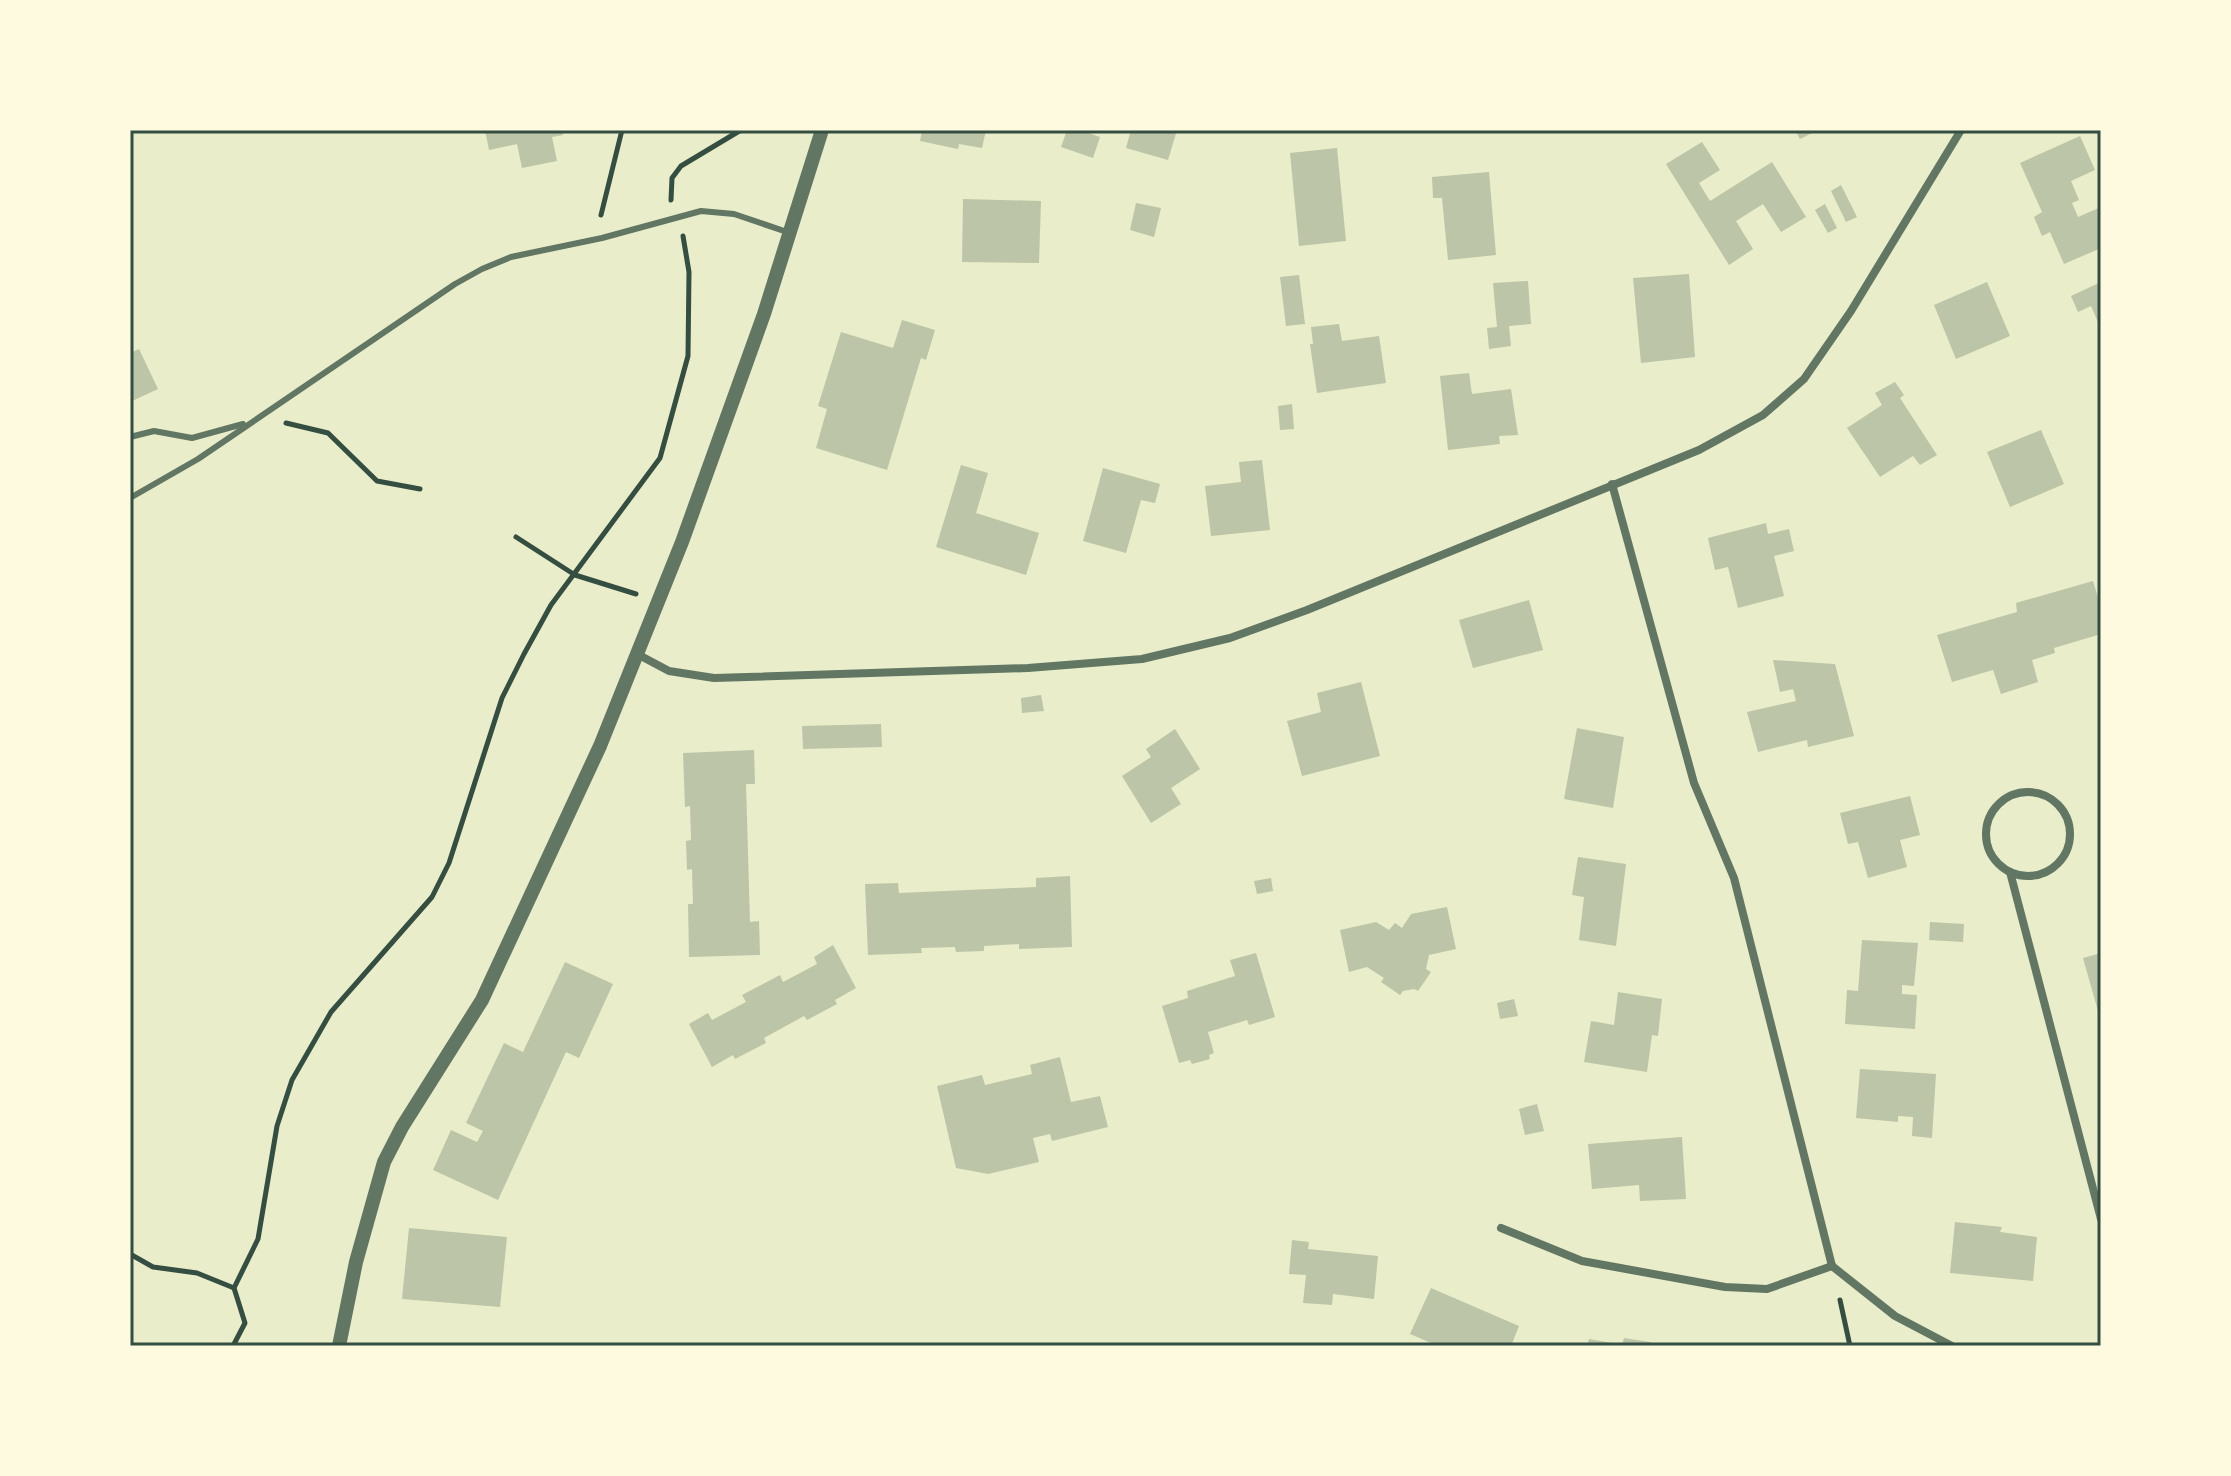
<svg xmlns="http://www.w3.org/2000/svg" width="2231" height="1476" viewBox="0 0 2231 1476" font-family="'Golos Text',sans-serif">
  <rect width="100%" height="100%" fill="#e9edc9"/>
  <g fill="#bcc5a7">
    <polygon points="485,130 562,130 563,135 552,137 557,161 522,168 517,144 489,150"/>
    <polygon points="922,130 986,130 982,148 959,144 958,149 920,141"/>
    <polygon points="1067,130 1080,130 1100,137 1093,158 1061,147"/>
    <polygon points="1131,130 1177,130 1168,160 1126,148"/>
    <polygon points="1795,130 1818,130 1800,139"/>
    <polygon points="2080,136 2095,170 2071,181 2079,200 2072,203 2078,217 2101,207 2101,248 2064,264 2050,232 2042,236 2034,217 2042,212 2020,163"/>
    <polygon points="1702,142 1720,170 1699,183 1710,201 1772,162 1806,217 1781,232 1763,204 1736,221 1753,249 1729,265 1666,164"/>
    <polygon points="1337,148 1346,241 1299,246 1290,153"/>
    <polygon points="1489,172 1496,255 1448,260 1442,198 1433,198 1432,177"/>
    <polygon points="1841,185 1857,217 1846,222 1831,191"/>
    <polygon points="963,199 1041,201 1039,263 962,262"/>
    <polygon points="1136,203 1161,208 1154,237 1130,230"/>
    <polygon points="1825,204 1837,228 1828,233 1815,210"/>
    <polygon points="1689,274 1695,357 1641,363 1633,278"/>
    <polygon points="1299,275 1305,324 1286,326 1280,277"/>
    <polygon points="1528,281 1531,324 1509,326 1511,346 1489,349 1487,328 1497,327 1493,283"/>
    <polygon points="1987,282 2010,336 1956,359 1934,305"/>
    <polygon points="2101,282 2101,329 2091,306 2078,312 2071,296"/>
    <polygon points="902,320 935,330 926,360 921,358 887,470 816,448 827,409 818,406 841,332 893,348"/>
    <polygon points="1339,324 1342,341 1379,336 1386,383 1317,393 1310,344 1313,344 1311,327"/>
    <polygon points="139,349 158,389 130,402 130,353"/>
    <polygon points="1469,373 1472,394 1511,389 1518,435 1499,436 1500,444 1448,450 1440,376"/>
    <polygon points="1895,382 1904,395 1900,398 1937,455 1920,465 1913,456 1880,477 1847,428 1882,405 1875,393"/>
    <polygon points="1292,404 1294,429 1280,430 1278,406"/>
    <polygon points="2041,430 2064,484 2010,507 1987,452"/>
    <polygon points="1262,460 1270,530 1211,536 1205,486 1241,482 1239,462"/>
    <polygon points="961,465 988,473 976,513 1039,533 1026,575 936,547"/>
    <polygon points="1103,468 1160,484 1155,503 1141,500 1126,553 1083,541"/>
    <polygon points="1766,523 1768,534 1789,529 1794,551 1774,556 1784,596 1738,608 1728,567 1715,570 1708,538"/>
    <polygon points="2093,581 2101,608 2101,634 2054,648 2055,653 2032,660 2038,682 2001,694 1993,670 1952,682 1937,635 2017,612 2016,603"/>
    <polygon points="1529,600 1543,650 1473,668 1459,620"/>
    <polygon points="1773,660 1835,664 1854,736 1808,747 1807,740 1758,752 1747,712 1796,701 1793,689 1780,692"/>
    <polygon points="1361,682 1380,756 1302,776 1287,721 1321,712 1317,693"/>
    <polygon points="1041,695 1044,711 1022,713 1021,698"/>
    <polygon points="881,724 882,747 803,749 802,726"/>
    <polygon points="1577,728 1624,737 1613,808 1564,799"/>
    <polygon points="1175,729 1200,769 1171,788 1181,804 1151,823 1122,776 1151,757 1146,749"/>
    <polygon points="754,750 755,784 746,784 750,922 759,921 760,955 689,957 688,904 693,904 692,869 687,870 686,841 691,840 690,806 685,807 683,753"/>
    <polygon points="1910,796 1920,835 1900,840 1907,867 1868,878 1858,842 1848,844 1840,813"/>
    <polygon points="1578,857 1626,864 1616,946 1579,940 1584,897 1572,895"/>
    <polygon points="1070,876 1072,947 1019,949 1019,944 984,946 984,951 956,952 955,947 921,948 922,953 868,955 865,884 898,883 899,893 1036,887 1036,878"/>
    <polygon points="1271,878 1273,891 1257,894 1254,881"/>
    <polygon points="1447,907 1456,949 1429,955 1426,969 1431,972 1418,991 1414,989 1403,991 1400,995 1381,982 1384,978 1367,967 1349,972 1340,930 1376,922 1389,930 1395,923 1402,928 1411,914"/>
    <polygon points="1930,922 1964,924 1963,942 1929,940"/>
    <polygon points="1862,940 1918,943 1914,986 1902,985 1902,994 1917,995 1915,1029 1845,1024 1847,990 1858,991"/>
    <polygon points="833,945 856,988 835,1000 837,1004 807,1020 804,1016 764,1038 766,1043 735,1059 733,1055 712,1067 689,1024 708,1013 712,1020 746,1002 742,995 780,975 783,982 817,964 814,957"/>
    <polygon points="1256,953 1275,1017 1249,1025 1247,1020 1208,1032 1214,1053 1209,1055 1210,1059 1192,1064 1190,1060 1179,1063 1162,1006 1188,998 1187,991 1235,976 1230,960"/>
    <polygon points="2101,953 2101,1018 2100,1018 2083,958"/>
    <polygon points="565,962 613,984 579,1058 566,1052 498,1200 433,1170 451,1130 477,1142 483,1131 466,1123 504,1043 523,1052"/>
    <polygon points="1618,992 1662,999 1658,1036 1652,1035 1647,1072 1584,1062 1591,1021 1614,1025"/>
    <polygon points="1514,999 1518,1016 1500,1019 1497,1003"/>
    <polygon points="1060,1057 1071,1102 1100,1096 1108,1127 1052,1141 1050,1134 1033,1138 1039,1162 988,1174 956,1168 937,1086 982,1075 985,1085 1032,1074 1030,1065"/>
    <polygon points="1860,1069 1936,1074 1932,1138 1912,1136 1913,1117 1898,1116 1898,1122 1856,1118"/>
    <polygon points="1537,1104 1544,1131 1525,1135 1519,1109"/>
    <polygon points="1682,1137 1686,1199 1640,1201 1639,1185 1592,1189 1588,1144"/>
    <polygon points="1955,1222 2002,1227 2000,1232 2037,1237 2033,1281 1950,1273"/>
    <polygon points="409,1228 507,1237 500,1307 402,1299"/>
    <polygon points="1292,1240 1309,1242 1308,1249 1378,1256 1374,1299 1333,1294 1332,1305 1303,1303 1306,1275 1289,1274"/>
    <polygon points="1431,1288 1519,1326 1511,1346 1438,1346 1410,1334"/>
    <polygon points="1624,1338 1650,1342 1660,1346 1622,1346"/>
    <polygon points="1589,1339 1618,1344 1617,1346 1587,1346"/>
  </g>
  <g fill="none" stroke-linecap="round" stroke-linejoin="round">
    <g stroke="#344e41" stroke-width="5">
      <polyline points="671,200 672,178 681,166 741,130"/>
      <polyline points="601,215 622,130"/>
      <polyline points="286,423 328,433 377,481 420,489"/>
      <polyline points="516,537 575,575 636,594"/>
      <polyline points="130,1254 153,1267 197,1273 234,1288 245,1323 233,1346"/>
      <polyline points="234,1288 258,1239 277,1126 292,1080 331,1012 432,897 449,863 502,698 524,654 551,605 660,458 688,356 689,272 683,236"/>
      <polyline points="1840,1300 1850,1346"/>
    </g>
    <g stroke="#617663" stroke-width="6">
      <polyline points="130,437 154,431 192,438 243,424"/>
      <polyline points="130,498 198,459 455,284 482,269 511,257 602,238 701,211 734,214 790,233"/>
    </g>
    <g stroke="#617663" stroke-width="8">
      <polyline points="1612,484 1694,783 1734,878 1832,1266"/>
      <polyline points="637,654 669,671 714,678 1028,668 1142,659 1230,638 1307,610 1699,450 1763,415 1804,379 1851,311 1961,130"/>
      <circle cx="2028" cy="834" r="42"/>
      <polyline points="2010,872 2101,1219"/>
      <polyline points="1501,1228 1582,1261 1725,1287 1767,1289 1832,1266"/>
      <polyline points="1832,1266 1895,1316 1952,1346"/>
    </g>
    <polyline stroke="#617663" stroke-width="14" points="339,1346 356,1262 384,1162 402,1127 482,1000 600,746 682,542 764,314 822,130"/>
  </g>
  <rect width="2231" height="1476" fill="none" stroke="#fefae0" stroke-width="264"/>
  <rect x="132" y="132" width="1967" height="1212" fill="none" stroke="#344e41" stroke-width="3"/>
</svg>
